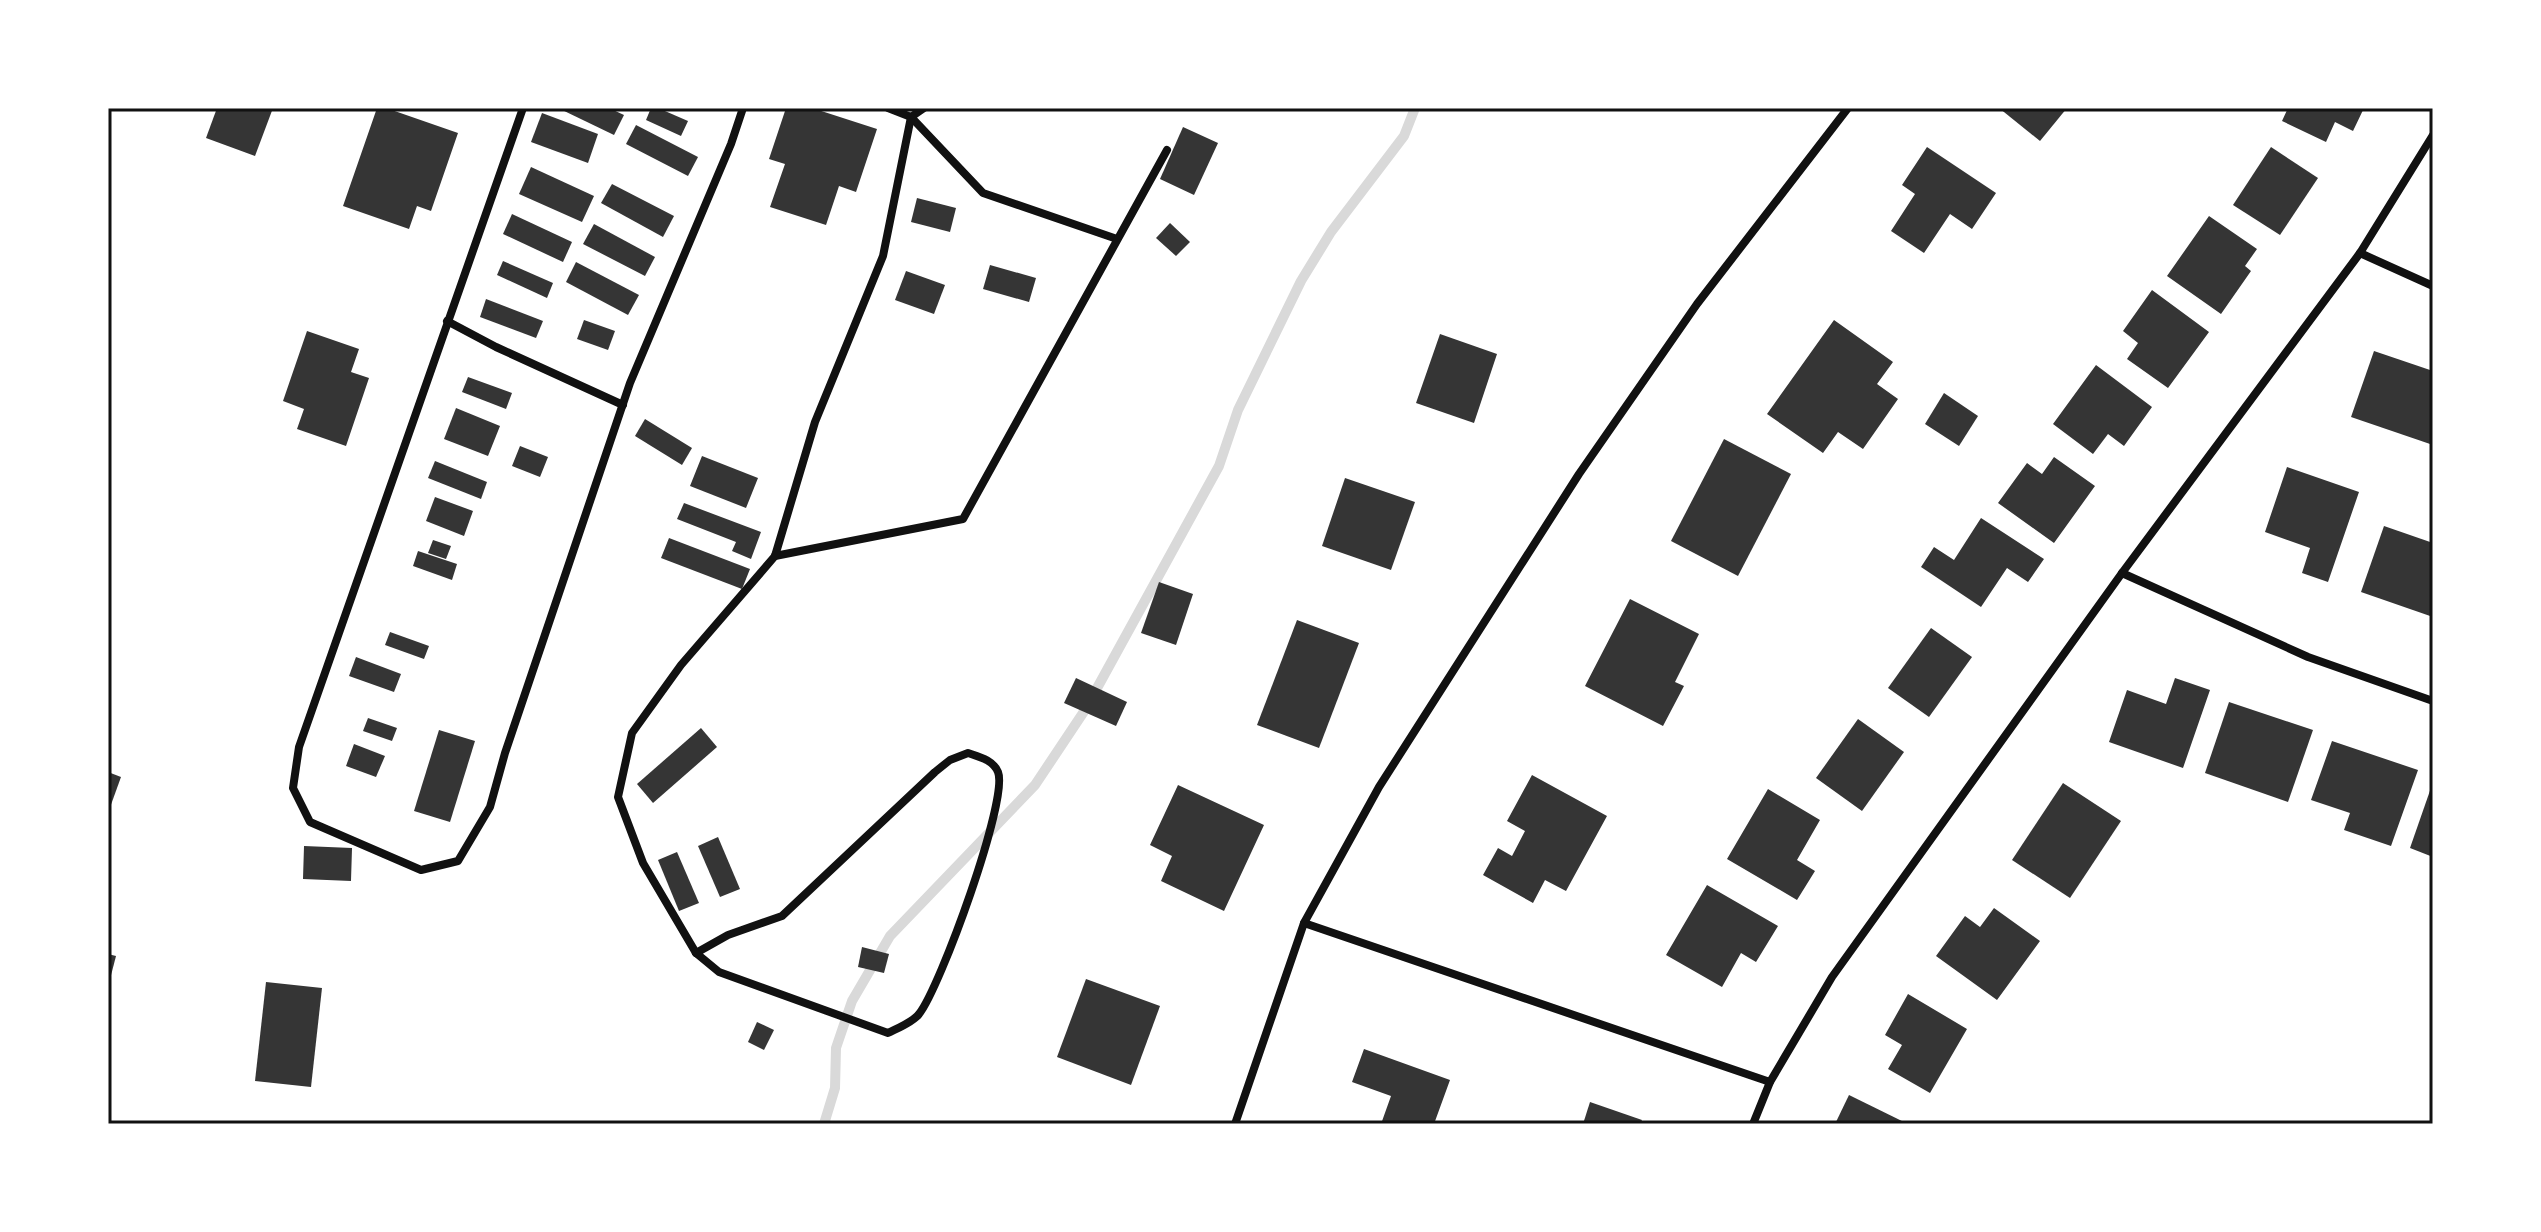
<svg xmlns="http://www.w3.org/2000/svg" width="2541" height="1232" viewBox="0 0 2541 1232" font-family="'Public Sans',sans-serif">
  <rect width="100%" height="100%" fill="#fff"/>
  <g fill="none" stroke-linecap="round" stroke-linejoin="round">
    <polyline stroke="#d9d9d9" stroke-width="10" points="824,1124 835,1088 836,1048 852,1001 890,936 1035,785 1085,710 1219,466 1238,410 1301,281 1331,232 1404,136 1415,108"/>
  </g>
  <g fill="#353535">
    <polygon points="217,108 273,108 255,156 206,138"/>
    <polygon points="377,108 386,108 458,133 431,211 417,206 409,229 343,206"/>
    <polygon points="558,108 609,108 624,115 614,135"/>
    <polygon points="651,108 658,108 688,121 681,136 646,120"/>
    <polygon points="786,108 812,108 877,129 856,192 839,186 826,225 770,207 785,164 769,159"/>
    <polygon points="1999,108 2067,108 2040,141"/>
    <polygon points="2288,108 2364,108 2353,131 2335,122 2326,142 2282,121"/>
    <polygon points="542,113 598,134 588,163 531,142"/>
    <polygon points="636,125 698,157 688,176 626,144"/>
    <polygon points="1183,127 1218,143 1194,195 1160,179"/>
    <polygon points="1927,147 1996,193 1972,229 1950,214 1924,253 1891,231 1915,194 1902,185"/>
    <polygon points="2271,147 2318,178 2280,235 2233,205"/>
    <polygon points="531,167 594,196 582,222 519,194"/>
    <polygon points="612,184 674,216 663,237 601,203"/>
    <polygon points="917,198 956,208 950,232 911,222"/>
    <polygon points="512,214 572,242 563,262 503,234"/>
    <polygon points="2209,216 2257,249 2245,266 2251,271 2221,314 2167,276"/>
    <polygon points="1170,223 1190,242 1176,256 1156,238"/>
    <polygon points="594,224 655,257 645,276 583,244"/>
    <polygon points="503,261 553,283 547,298 497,275"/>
    <polygon points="576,262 639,295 628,315 566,282"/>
    <polygon points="990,265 1036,278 1029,302 983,289"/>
    <polygon points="906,271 945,285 934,314 895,300"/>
    <polygon points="2152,290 2209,332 2168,388 2127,359 2138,343 2123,331"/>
    <polygon points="486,299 543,321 536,338 480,317"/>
    <polygon points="584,320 615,331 608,350 577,339"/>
    <polygon points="1834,320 1893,362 1877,384 1898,399 1863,449 1838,432 1823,453 1767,414"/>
    <polygon points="307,331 359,349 351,372 369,378 346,446 297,429 304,409 283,401"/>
    <polygon points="1440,334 1497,354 1474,423 1416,403"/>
    <polygon points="2374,351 2433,371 2433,445 2351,417"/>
    <polygon points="2096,365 2152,407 2124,446 2108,434 2093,454 2053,424"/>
    <polygon points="468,377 512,393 506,409 462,392"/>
    <polygon points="1944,393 1978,416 1959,446 1925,424"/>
    <polygon points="456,408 500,426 488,456 444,439"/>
    <polygon points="645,419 692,448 682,465 635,436"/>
    <polygon points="1724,439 1791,474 1738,576 1671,541"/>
    <polygon points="520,446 548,457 540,477 512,466"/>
    <polygon points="702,456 758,478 746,508 690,486"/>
    <polygon points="2054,457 2095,486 2054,543 1998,503 2027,463 2042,474"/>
    <polygon points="435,461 487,482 481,499 428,478"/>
    <polygon points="2287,467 2359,492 2328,582 2302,573 2310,548 2265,532"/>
    <polygon points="1345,478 1415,502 1391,570 1322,546"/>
    <polygon points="435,497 473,511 464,536 426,521"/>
    <polygon points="684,503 761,532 751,559 732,551 736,542 677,519"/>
    <polygon points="1981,518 2044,559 2028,582 2007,568 1981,607 1921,567 1934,547 1954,560"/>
    <polygon points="2384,526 2433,543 2433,617 2361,592"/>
    <polygon points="669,538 750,569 742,589 661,558"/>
    <polygon points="433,540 451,546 446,559 428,553"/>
    <polygon points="418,551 457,564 452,580 413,566"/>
    <polygon points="1159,582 1193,594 1176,645 1141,633"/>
    <polygon points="1630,599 1699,634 1675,682 1684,686 1663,726 1585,686"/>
    <polygon points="1297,620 1359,643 1319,748 1257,725"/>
    <polygon points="1931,628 1972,657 1929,717 1888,688"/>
    <polygon points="390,632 429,646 424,659 385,645"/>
    <polygon points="356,657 401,674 394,692 349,676"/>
    <polygon points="1076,678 1127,702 1116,726 1064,703"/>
    <polygon points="2175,678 2210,690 2183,768 2109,742 2127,690 2166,704"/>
    <polygon points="2229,702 2313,730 2288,802 2205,773"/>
    <polygon points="368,718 397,728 392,741 363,731"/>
    <polygon points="1858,719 1904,752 1862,811 1816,778"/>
    <polygon points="701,728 717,747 653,803 637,784"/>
    <polygon points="439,730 475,741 450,822 414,811"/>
    <polygon points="2332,741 2418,770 2391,846 2344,830 2350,813 2311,800"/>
    <polygon points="354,744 385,756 376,777 346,766"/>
    <polygon points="108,772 121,777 108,813"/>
    <polygon points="1532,775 1607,816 1566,891 1545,880 1533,903 1483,875 1498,848 1512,856 1525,831 1507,821"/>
    <polygon points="2433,782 2433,857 2410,848"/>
    <polygon points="2063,783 2121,821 2070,898 2012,860"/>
    <polygon points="1178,785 1264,825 1224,911 1161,881 1172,856 1150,845"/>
    <polygon points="1768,789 1820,820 1797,860 1815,871 1797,900 1727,859"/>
    <polygon points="718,837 740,889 720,897 698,846"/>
    <polygon points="304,846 352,848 351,881 303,879"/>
    <polygon points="677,852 699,903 679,911 658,860"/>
    <polygon points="1707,885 1778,926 1756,962 1741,953 1722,987 1666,955"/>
    <polygon points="1994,908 2040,941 1997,1000 1936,956 1965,916 1980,927"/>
    <polygon points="862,947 889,954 884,973 858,967"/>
    <polygon points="108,954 116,956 109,983 108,983"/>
    <polygon points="1086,979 1160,1006 1131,1085 1057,1057"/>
    <polygon points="266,982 322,988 311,1087 255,1081"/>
    <polygon points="1908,994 1967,1029 1930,1093 1888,1069 1902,1045 1885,1035"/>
    <polygon points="757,1022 774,1030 764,1050 748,1042"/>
    <polygon points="1364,1049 1450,1080 1434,1124 1381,1124 1391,1096 1352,1082"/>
    <polygon points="1849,1095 1908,1124 1835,1124"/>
    <polygon points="1590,1102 1642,1120 1640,1124 1583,1124"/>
  </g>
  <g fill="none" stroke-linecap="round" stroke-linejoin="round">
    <g stroke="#111" stroke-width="8">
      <polyline points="523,108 299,747 293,788 310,822 421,870 458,861 490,807 505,753 630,383 731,144 743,108"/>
      <polyline points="888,108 911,117 983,193 1117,239"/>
      <polyline points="2360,253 2433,286"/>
      <polyline points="447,321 496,347 623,405"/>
      <polyline points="775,556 963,519 1167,150"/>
      <polyline points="2122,573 2308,657 2433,701"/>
      <path d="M 968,753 C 980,757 993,760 998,772 C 1009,799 940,988 919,1014 C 913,1022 898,1028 888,1033 L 719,972 L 696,953 L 728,935 L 782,916 L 935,772 L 950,760 Z"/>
      <polyline points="1304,923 1770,1082"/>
      <polyline points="696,953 643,863 618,797 632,733 681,665 775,556 815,422 883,256 911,117 924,108"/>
      <polyline points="1235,1124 1304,923 1379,787 1579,474 1697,304 1848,108"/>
      <polyline points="1753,1124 1770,1082 1832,977 2122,573 2360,253 2433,135"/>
    </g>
  </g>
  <rect width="2541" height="1232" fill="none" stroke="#ffffff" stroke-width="220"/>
  <rect x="110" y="110" width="2321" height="1012" fill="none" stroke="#111" stroke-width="3"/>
</svg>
